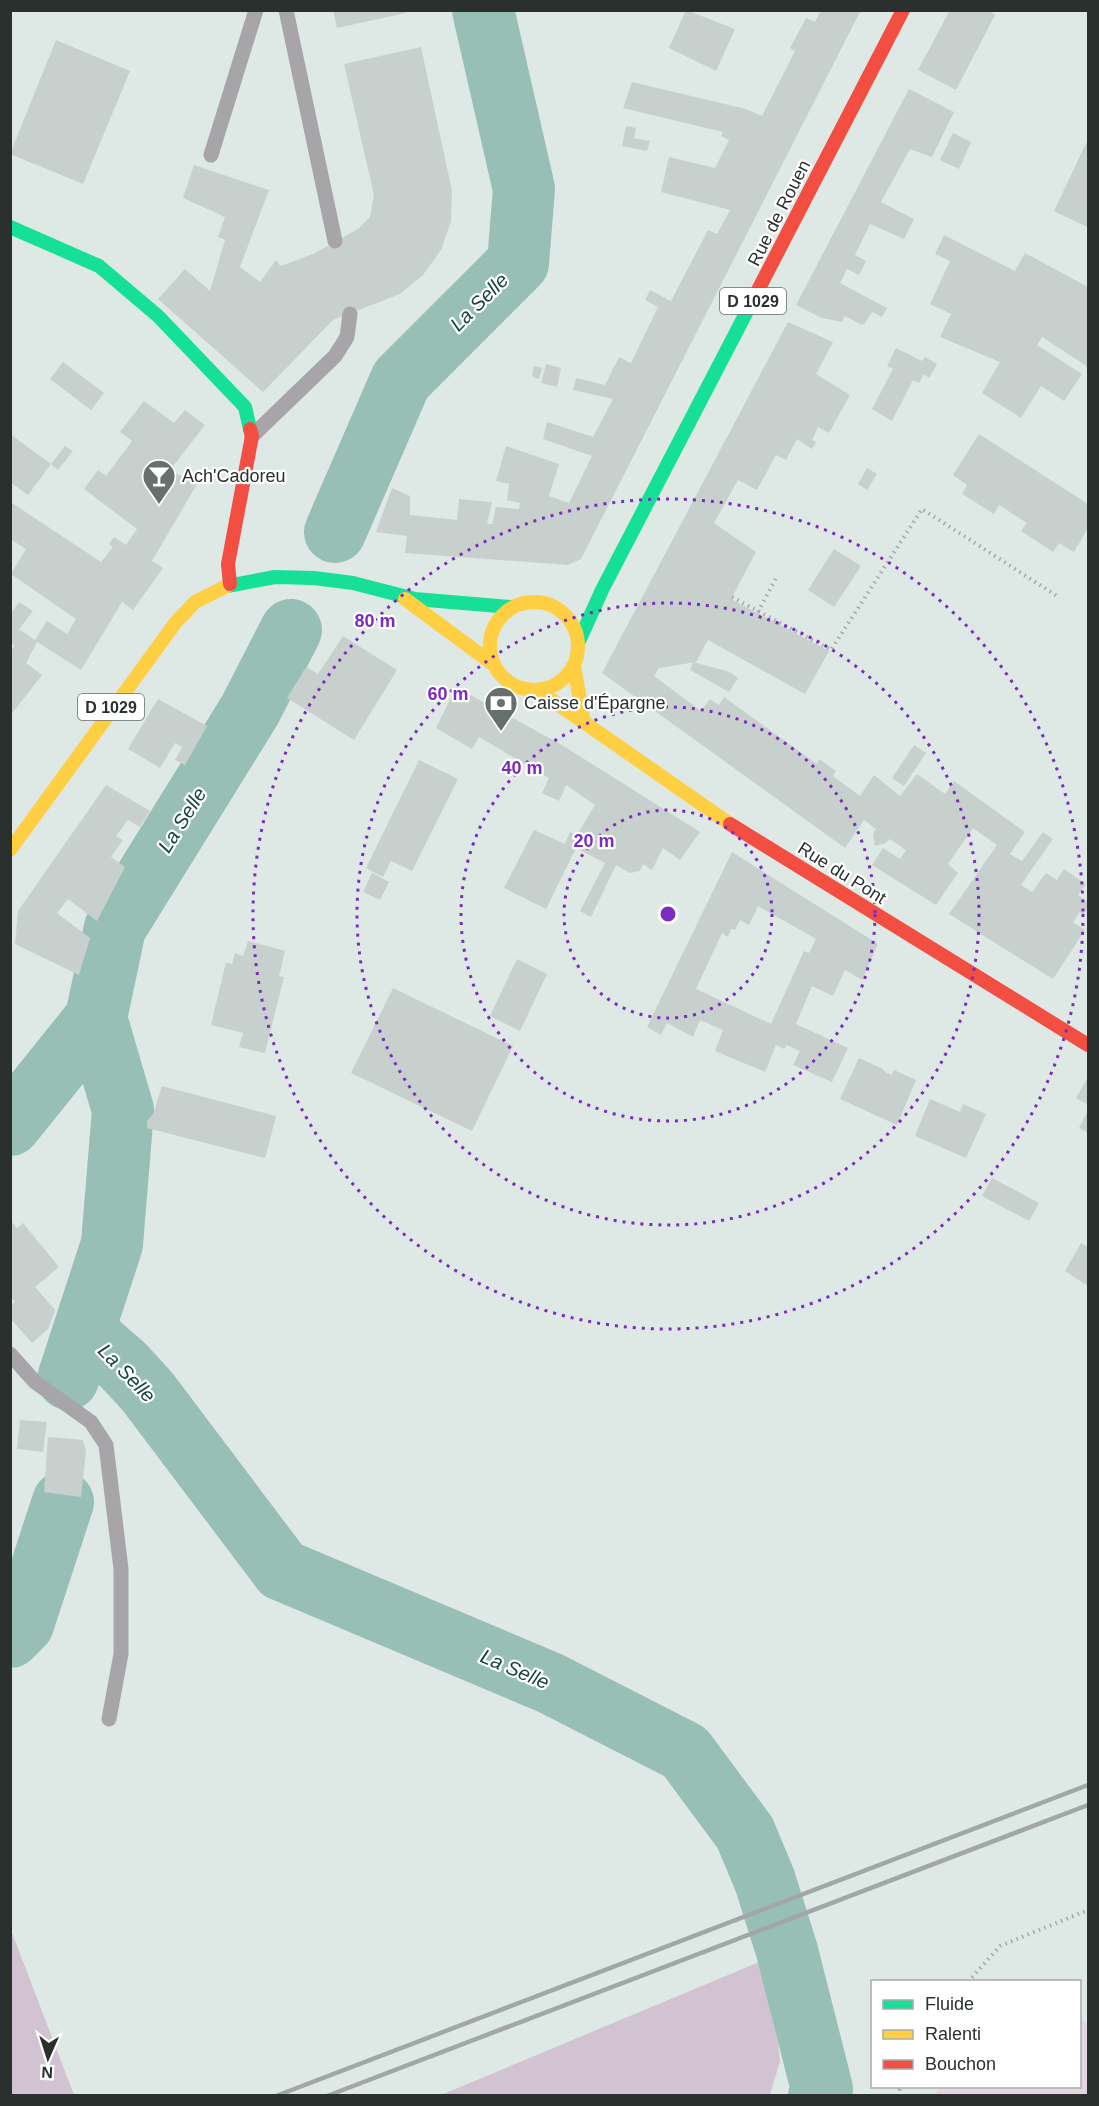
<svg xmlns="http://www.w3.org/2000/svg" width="1099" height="2106" viewBox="0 0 1099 2106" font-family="Helvetica,sans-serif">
  <rect width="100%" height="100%" fill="#dee8e5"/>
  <polygon fill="#e3d5e2" points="1080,2018 1088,2025 1088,2095 934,2095 941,2087 1080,2086"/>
  <g fill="#d2c3d2">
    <polygon points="11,1930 74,2095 11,2095"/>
    <polygon points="764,1960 775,2015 780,2061 770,2095 441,2095"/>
  </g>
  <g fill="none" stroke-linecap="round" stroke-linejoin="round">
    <g stroke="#97bfb5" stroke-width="62">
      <polyline points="335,532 401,380 518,263 524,189 483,10"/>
      <polyline points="10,1125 96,1018 115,928 250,710 291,630"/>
      <polyline points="84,1331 123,1365 147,1391 282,1570 550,1683 685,1752 745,1833 765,1881 787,1951 822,2089 819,2096"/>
      <polyline points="68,1379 112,1244 123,1110 96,1018"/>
      <polyline points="10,1637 23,1624 63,1502"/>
    </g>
  </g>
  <g fill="#c8d0cd" fill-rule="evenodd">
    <polygon points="333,10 405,10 406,13 337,28"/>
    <polygon points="686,10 735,29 716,71 669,48"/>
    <polygon points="821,10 861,10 581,559 568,565 405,553 407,536 376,532 392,488 410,496 410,515 457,520 459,499 492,502 487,524 492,524 496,507 519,509 520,503 507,500 509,484 496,481 506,446 559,464 549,496 569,503 592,456 543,439 547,422 593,437 613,399 573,390 576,378 605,385 619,357 631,363 658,307 645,300 650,290 671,301 708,230 717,234 730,210 661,192 669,157 715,168 729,140 721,136 723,132 623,108 632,82 746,109 762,116 795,51 790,48 806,18 815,22"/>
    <polygon points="950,10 988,10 995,15 956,90 918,70"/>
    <polygon points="56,40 130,71 83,184 10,154"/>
    <polygon points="421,47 452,191 451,221 441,250 423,275 400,294 333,320 263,392 158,299 185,269 210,291 225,240 218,237 225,217 183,198 194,165 269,190 240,267 260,282 276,260 281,266 313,254 358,229 370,217 374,195 344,64"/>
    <polygon points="909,89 954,112 932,157 910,149 881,202 914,219 904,239 870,224 855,255 866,261 859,275 847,269 840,283 887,308 882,317 872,312 865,323 862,325 845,316 842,322 822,318 796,305"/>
    <polygon points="626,126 636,128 634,138 650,141 647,151 622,146"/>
    <polygon points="953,133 971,142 959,169 940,160"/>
    <polygon points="1088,139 1088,225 1087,227 1054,211"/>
    <polygon points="944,235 1015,271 1025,253 1088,287 1088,367 1042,337 1037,345 1082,374 1064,401 1041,386 1021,418 982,393 1000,362 940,337 951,314 930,304 950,261 935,254"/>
    <polygon points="788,322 833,342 816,374 850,395 829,433 818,427 812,440 816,442 812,449 797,439 786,460 776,455 757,490 738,480 714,523 756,552 731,599 829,651 805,694 708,640 696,662 659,668 654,676 701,711 710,699 719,705 724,697 817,764 819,759 836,771 833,776 860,796 874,775 900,796 917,774 945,794 954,781 1025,832 1010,854 1022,861 1043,832 1053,839 1021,885 1032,892 1046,873 1057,880 1064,869 1086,884 1078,895 1088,902 1088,907 1083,915 1080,912 1073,922 1085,930 1053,979 949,914 997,845 973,828 948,864 958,873 936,905 872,865 883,848 900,859 906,850 890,839 886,843 875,846 873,834 876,829 864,820 845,848 602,673"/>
    <polygon points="896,348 922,361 925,357 937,364 929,378 924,374 919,383 913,380 892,421 872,409 893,369 887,366"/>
    <polygon points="63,362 104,393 91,410 50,379"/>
    <polygon points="546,364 561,368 557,387 541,383"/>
    <polygon points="534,366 542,368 539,379 532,376"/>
    <polygon points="144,401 174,423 185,410 205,425 170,470 197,484 152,561 163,568 133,610 122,602 81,670 37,642 26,663 42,675 10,716 10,652 15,646 10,643 10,615 19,602 33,611 19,629 35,640 47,621 67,634 76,619 11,574 26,549 10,539 10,505 12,503 101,562 113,547 109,544 114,537 126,545 137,529 84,489 98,470 106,476 132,441 120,432"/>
    <polygon points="10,434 51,464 28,495 10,482"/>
    <polygon points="979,434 1088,504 1088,528 1074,552 1059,543 1053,552 1021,531 1027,523 999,505 994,514 962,494 967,485 953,475"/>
    <polygon points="65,446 73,451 58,470 51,464"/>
    <polygon points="867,468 877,474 867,490 858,484"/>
    <polygon points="834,549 861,566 834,607 808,590"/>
    <polygon points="343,636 397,670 354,740 287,698 306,667 318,674"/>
    <polygon points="693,662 730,672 738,678 729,692 690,670"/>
    <polygon points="456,687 562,745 700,832 680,860 663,848 652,870 643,864 640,871 630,873 616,865 591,917 580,911 605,863 576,848 546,909 504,888 534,830 565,844 570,832 577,835 595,805 566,785 559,801 542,793 549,778 479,737 472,749 436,728"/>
    <polygon points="158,699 207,726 185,765 175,760 182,747 175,743 160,768 128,749"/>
    <polygon points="914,745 926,753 904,786 892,778"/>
    <polygon points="419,760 458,779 412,871 391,861 383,877 366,868"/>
    <polygon points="106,785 150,811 140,827 128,820 116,836 123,840 111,857 125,867 97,921 68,899 57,913 90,938 79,975 15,944 18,911"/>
    <path d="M 732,852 L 878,944 L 862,980 L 845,970 L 833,996 L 812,986 L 796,1024 L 848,1048 L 832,1082 L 793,1065 L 800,1051 L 787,1045 L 784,1049 L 776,1045 L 765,1072 L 715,1051 L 723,1030 L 700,1020 L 693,1037 L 667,1023 L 661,1035 L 647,1027 ZM 758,906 L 816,939 L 809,953 L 804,951 L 771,1024 L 696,989 L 722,933 L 728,937 L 731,929 L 735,930 L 740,920 L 749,925 Z"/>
    <polygon points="372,873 389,882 380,900 363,892"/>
    <polygon points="248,941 285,951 279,976 284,977 265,1053 239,1047 243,1033 211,1025 226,962 232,964 235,953 243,956"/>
    <polygon points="517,959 547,974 520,1031 490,1016"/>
    <polygon points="393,988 513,1046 472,1131 351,1073"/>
    <polygon points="859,1058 883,1069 885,1072 892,1075 894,1070 916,1080 897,1125 840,1099"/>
    <polygon points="1088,1077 1088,1105 1076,1098"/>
    <polygon points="162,1086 276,1116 265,1158 147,1128 147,1121 153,1114"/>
    <polygon points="930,1099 960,1112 963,1104 986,1114 966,1158 915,1136"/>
    <polygon points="1088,1110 1088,1133 1079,1128"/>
    <polygon points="992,1178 1039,1203 1029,1221 982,1196"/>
    <polygon points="10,1220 17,1228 23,1223 59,1267 35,1287 55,1310 48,1329 32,1343 10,1318 10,1305 15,1302 10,1296"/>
    <polygon points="1081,1243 1088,1247 1088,1286 1065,1271"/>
    <polygon points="20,1420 47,1422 43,1452 17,1449"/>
    <polygon points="48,1437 83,1440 86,1452 81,1497 44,1492"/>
  </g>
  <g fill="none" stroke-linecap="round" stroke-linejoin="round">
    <g stroke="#a8a8aa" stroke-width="4" stroke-dasharray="1.5 4.5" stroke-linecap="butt">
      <polyline points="732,597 831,650 922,509 1057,596"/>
      <polyline points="758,612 776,578"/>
      <polyline points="968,1982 1000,1946 1088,1910"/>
      <polyline points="897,2096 901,2086"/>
    </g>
    <g stroke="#a8a5a9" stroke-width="15">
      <polyline points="286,10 335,241"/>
      <polyline points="211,155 256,10"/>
      <polyline points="252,436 335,356 347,337 350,314"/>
      <polyline points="10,1354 35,1382 91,1422 106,1445 121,1569 121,1654 109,1719"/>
    </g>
    <g stroke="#16e098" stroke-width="14">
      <polyline points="10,227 99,266 158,316 245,407 250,429"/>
      <polyline points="227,586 275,577 314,578 353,583 415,599 511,607"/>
      <polyline points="579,641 602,590 756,294"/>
    </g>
    <g stroke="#ffcf43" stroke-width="14">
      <polyline points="405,599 493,664"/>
      <circle cx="534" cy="646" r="44"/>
      <polyline points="574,666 584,722"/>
      <polyline points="539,691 730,824"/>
      <polyline points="10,850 176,622 195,602 227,586"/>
    </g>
    <g stroke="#f24e42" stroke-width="14">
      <polyline points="756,294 903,10"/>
      <polyline points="230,584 228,564 252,436 250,429"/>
      <polyline points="730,824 1088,1045"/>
    </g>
    <g stroke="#a2a6a6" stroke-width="4.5">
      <polyline points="276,2096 1088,1785"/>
      <polyline points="327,2096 1088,1805"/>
    </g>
  </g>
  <g fill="none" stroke="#7b2cbf" stroke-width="3" stroke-dasharray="3 6">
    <circle cx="668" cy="914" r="104"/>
    <circle cx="668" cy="914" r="207"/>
    <circle cx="668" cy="914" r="311"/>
    <circle cx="668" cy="914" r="415"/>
  </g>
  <defs>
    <symbol id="bar-pin" viewBox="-11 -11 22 30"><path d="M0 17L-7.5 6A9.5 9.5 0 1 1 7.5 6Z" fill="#68706e" stroke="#fff"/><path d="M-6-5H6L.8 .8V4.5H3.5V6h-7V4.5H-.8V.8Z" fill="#fff"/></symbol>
    <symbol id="bank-pin" viewBox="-11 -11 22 30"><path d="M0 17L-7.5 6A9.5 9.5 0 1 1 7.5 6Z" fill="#68706e" stroke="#fff"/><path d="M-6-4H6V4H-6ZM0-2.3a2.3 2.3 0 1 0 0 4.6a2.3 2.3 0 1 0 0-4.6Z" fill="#fff"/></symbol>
  </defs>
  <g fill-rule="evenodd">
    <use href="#bar-pin" x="140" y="457" width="38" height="52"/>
    <use href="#bank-pin" x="482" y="684" width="38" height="52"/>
  </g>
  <g text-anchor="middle" stroke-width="4.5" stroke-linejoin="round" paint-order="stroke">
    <g fill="#fff" stroke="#696e6d" stroke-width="1.5">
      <rect x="720" y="288" width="66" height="26" rx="4.5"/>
      <rect x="78" y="694" width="66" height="26" rx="4.5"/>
    </g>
    <g font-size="16" font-weight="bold" fill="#29302e">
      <text x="753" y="307">D 1029</text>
      <text x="111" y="713">D 1029</text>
    </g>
    <g font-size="18" fill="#29302e" stroke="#fff">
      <text transform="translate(779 213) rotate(-63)" y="6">Rue de Rouen</text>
      <text transform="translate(842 873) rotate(32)" y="6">Rue du Pont</text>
    </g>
    <g font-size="18" fill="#29302e" stroke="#fff" text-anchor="start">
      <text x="182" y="482">Ach'Cadoreu</text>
      <text x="524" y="709">Caisse d'Épargne</text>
    </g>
    <g font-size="20" font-style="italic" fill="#16453c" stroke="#fff">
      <text transform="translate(479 302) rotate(-45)" y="7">La Selle</text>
      <text transform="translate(182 820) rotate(-58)" y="7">La Selle</text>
      <text transform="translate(127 1373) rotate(46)" y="7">La Selle</text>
      <text transform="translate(515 1669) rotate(23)" y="7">La Selle</text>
    </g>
  </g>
  <circle cx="668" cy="914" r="9" fill="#7b2cbf" stroke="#fff" stroke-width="3"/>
  <g font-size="18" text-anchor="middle" font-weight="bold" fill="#7b2cbf" stroke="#fff" stroke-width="4.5" stroke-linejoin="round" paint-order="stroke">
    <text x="375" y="627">80 m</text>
    <text x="448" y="700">60 m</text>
    <text x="522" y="774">40 m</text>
    <text x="594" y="847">20 m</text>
  </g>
  <rect width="1099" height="2106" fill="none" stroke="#29302e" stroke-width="24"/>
  <rect x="871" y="1980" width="210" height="108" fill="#ffffff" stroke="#a9acab" stroke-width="1.5"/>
  <rect x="883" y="2000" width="30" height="9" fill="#16e098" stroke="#a9acab" stroke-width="1.5"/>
  <text x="925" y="2010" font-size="18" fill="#29302e">Fluide</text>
  <rect x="883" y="2030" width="30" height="9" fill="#ffcf43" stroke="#a9acab" stroke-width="1.5"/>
  <text x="925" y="2040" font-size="18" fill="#29302e">Ralenti</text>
  <rect x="883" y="2060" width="30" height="9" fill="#f24e42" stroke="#a9acab" stroke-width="1.5"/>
  <text x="925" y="2070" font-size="18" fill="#29302e">Bouchon</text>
  <g transform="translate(48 2058) rotate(183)" stroke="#ffffff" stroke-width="4.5" paint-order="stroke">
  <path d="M0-4.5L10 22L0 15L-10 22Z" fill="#29302e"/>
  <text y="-9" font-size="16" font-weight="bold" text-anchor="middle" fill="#29302e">N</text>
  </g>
</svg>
